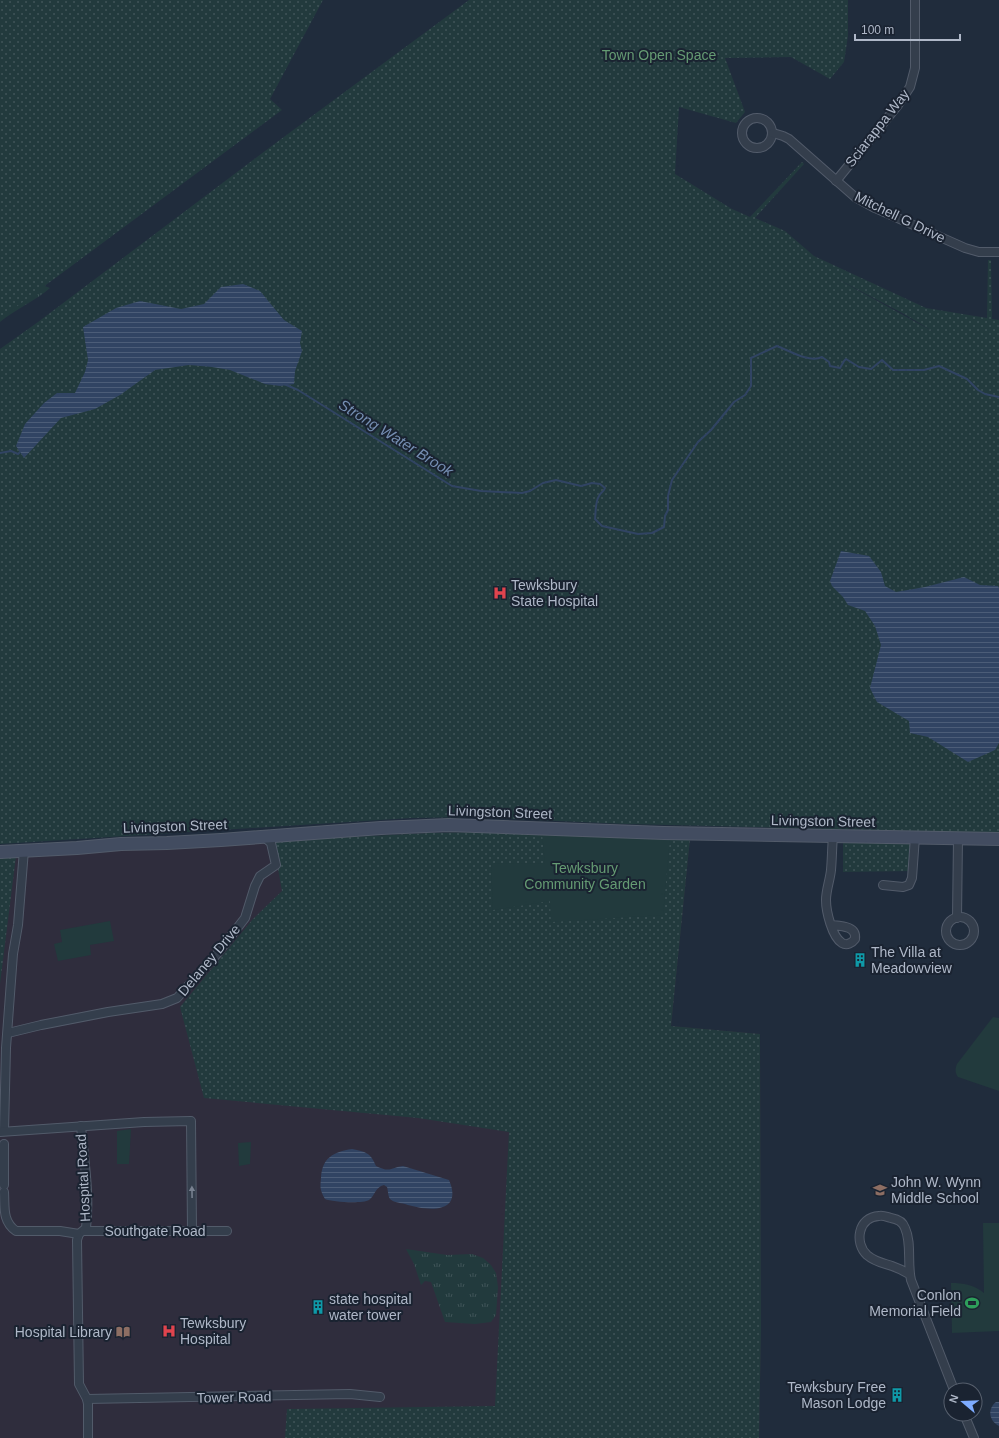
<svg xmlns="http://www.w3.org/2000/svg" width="999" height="1438" viewBox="0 0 999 1438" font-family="Helvetica,sans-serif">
  <defs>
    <pattern id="grass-tufts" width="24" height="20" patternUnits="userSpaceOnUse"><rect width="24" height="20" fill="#223a3d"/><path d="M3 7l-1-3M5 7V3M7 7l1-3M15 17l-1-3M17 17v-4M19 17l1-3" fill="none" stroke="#405458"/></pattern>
    <pattern id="park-dots" width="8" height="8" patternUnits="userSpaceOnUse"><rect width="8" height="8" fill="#223a3d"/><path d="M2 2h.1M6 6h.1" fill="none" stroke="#405458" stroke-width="1.8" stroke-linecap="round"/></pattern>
    <pattern id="water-rules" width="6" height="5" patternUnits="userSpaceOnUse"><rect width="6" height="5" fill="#314463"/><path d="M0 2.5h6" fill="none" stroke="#4c5d78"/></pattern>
  </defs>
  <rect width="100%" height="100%" fill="#202c3c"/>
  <polygon fill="#2f2d3d" points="476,832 690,839 671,1026 760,1034 761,1330 759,1438 0,1438 0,857 429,833"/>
  <g fill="url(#grass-tufts)">
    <path d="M 0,262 L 27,279 L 50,288 C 35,301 16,309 0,322 Z"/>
    <polygon points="406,1249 447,1255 472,1254 483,1258 491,1265 496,1273 498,1287 496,1315 491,1322 475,1324 445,1322 431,1282 425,1281 421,1285 414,1264"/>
  </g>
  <g fill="url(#park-dots)" fill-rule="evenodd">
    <polygon points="0,0 323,0 270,99 282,110 0,319"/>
    <path d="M 469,0 L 848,0 L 848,36 L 844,62 L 830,79 L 791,57 L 725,58 L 745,112 L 736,123 L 679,107 L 675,174 L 732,209 L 750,217 L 802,162 L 804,164 L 755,218 L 785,231 L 814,256 L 926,308 L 987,318 L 988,260 L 991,260 L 992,319 L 999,320 L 999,833 L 626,824 L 469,817 L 411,818 L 0,844 L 0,349 L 38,322 L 273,145 ZM 832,276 L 904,314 L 934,332 Z"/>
    <polygon points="476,832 690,839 671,1026 760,1034 761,1330 759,1438 285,1438 287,1409 495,1406 509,1132 418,1118 204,1098 180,1007 253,919 282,891 273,841 429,833"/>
    <polygon points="843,841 911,842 911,871 843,872"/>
    <polygon points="16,856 0,984 0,857"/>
  </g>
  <g fill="#223a3d">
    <polygon points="542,833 670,838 663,915 551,922 550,901 493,910 491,863 545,864"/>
    <polygon points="110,921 114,941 90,945 91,955 58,961 54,944 62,942 60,930"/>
    <path d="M 993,1017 L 999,1018 L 999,1091 L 958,1077 C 955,1073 955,1069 957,1064 Z"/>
    <polygon points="131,1129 129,1164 117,1164 117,1131"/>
    <polygon points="251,1142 250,1164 239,1166 238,1143"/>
    <path d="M 983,1223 L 999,1223 L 999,1331 L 952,1333 L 951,1283 C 964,1283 974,1285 984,1293 Z"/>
  </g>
  <g fill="url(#water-rules)">
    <polygon points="243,284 260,291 284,320 302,331 300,343 302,351 295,371 294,384 280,386 265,384 230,370 212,367 189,365 155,370 120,395 95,409 61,418 24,458 16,446 25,424 44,403 57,393 75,393 85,372 88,360 83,327 116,308 140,301 181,309 204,304 221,287"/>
    <polygon points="841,551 869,556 881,572 885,586 896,592 925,587 964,577 980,585 998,586 999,588 999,743 995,750 968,762 928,737 910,733 909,721 877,702 870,688 881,645 875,626 865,611 848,605 843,597 832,586 830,581"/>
    <path d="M 352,1149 C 366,1152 370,1152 376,1166 C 391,1173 389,1168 403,1166 L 449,1180 C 464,1215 426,1211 405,1204 C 400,1203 393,1202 390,1199 C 388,1196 388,1190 387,1187 L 384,1185 C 375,1187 375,1196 369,1200 C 362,1204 332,1202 325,1199 C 320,1190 320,1188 321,1178 C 322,1158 333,1152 352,1149 Z"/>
    <path d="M 996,1402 L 999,1402 L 999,1426 C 989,1421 987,1409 996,1402 Z"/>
  </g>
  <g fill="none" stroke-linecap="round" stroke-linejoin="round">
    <g stroke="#314463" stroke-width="2">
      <path d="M 284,384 L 298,390 L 452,486 L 481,491 L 522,493 L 530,491 L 543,483 L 556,480 L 581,486 L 592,483 L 600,484 L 605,488 C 603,493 601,492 599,496 C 595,502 596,512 595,519 L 602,526 L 638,534 L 652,533 L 664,527 L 665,516 L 668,510 L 668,496 L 672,480 L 698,442 L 711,430 L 734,402 L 745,395 L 751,386 L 751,358 L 777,346 C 790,351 809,363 822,357 L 829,362 L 830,366 L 840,368 L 844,361 L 846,359 L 859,367 L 871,369 L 882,360 L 893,370 L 924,370 L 939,366 L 967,379 L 978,390 L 985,394 L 999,397"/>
      <polyline points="0,453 11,451 18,454 20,452"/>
    </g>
    <defs>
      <g id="street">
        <circle cx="757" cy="133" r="15"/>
        <polyline points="773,133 783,136 789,139 855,197 875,208 965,248 979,252 999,252"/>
        <polyline points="836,181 898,105 910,87 915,68 915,0"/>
        <polyline points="883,885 903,887 909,885 912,878 915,837"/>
        <circle cx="960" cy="931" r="14"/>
        <polyline points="957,918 958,838"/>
        <path d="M 831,925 C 841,926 857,926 855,939 C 852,943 847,946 842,943 C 832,937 826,911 826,900 C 826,890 830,880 831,870 C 832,859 832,847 833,836"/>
        <polyline points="8,1033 41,1025 108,1012 162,1004 177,998 217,954 245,918 255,886 260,876 276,865 271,843 264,837"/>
        <path d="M 81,1126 C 84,1160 90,1195 86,1228 L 79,1234 L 77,1240 L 79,1384 L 87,1399 L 88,1404 L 88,1438"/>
        <polyline points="4,1131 6,1048 13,954 18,925 24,850"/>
        <polyline points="0,1132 144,1122 191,1121 192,1231"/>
        <polyline points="4,1144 4,1185"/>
        <path d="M 4,1192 C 5,1207 2,1221 16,1231 L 60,1231 L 79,1234"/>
        <polyline points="84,1231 227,1231"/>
        <path d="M 909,1274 C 904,1271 898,1268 892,1266 C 883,1263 875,1262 867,1255 C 854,1243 858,1217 879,1216 C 883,1215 887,1217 891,1218 C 897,1219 903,1222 905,1228 C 912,1243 907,1264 911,1280 L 954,1390"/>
        <polyline points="87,1399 350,1394 380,1397"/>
        <polyline points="964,1414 974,1438"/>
      </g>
      <polyline id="secondary" points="0,852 77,848 121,844 167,843 221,840 381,828 449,825 664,833 999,839"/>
    </defs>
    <use href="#street" stroke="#525b6a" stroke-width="10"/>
    <use href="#secondary" stroke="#525b6a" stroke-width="14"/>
    <use href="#street" stroke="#343e4c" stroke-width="8"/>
    <use href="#secondary" stroke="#424c60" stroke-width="12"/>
  </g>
  <defs><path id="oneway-solid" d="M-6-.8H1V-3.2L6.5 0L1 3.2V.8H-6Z"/></defs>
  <use fill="#788190" href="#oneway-solid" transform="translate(192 1192) rotate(-91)"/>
  <defs>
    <symbol id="hospital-bare" viewBox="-9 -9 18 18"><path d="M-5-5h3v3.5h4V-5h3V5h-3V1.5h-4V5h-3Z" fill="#e0444e" stroke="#1a2331" stroke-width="2.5" paint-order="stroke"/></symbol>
    <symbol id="building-bare" viewBox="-9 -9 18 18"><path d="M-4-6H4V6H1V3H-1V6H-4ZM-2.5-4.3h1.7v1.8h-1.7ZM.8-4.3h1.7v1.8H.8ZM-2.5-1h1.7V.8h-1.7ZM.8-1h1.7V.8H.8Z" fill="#0f9aa8" stroke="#1a2331" stroke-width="2.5" paint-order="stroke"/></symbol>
    <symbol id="school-bare" viewBox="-9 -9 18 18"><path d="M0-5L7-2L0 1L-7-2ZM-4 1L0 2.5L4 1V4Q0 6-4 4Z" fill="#8d6e63" stroke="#1a2331" stroke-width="2.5" paint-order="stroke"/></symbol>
    <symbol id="stadium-bare" viewBox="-9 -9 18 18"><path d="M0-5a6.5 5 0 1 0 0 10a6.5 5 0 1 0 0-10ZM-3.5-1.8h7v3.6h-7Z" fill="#2e9e5b" stroke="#1a2331" stroke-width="2.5" paint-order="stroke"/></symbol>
    <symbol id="library-bare" viewBox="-9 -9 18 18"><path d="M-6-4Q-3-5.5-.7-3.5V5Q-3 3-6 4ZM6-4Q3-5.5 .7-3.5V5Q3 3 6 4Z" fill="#8d6e63" stroke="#1a2331" stroke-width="2.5" paint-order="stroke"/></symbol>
  </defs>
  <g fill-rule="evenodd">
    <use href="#hospital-bare" x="490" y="583" width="20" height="20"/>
    <use href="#building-bare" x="850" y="950" width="20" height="20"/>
    <use href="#school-bare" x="870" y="1180" width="20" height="20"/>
    <use href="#stadium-bare" x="962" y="1293" width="20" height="20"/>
    <use href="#building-bare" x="308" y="1297" width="20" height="20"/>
    <use href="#hospital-bare" x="159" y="1321" width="20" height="20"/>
    <use href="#library-bare" x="113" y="1322" width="20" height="20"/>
    <use href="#building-bare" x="887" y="1385" width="20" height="20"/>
  </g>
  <g text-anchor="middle" stroke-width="4" stroke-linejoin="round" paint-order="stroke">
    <g font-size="14" fill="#659b73" stroke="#1a2331">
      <text x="659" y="60">Town Open Space</text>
      <text x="585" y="873">Tewksbury<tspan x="585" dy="16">Community Garden</tspan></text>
    </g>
    <g font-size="14" fill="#afb8c8" stroke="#1a2331">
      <text transform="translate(877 128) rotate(-52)" y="5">Sciarappa Way</text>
      <text transform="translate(900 217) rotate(26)" y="5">Mitchell G Drive</text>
      <text transform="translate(500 812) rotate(2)" y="5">Livingston Street</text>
      <text transform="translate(823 821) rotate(1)" y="5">Livingston Street</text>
      <text transform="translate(175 826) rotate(-2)" y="5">Livingston Street</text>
      <text transform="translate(209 960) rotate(-50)" y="5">Delaney Drive</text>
      <text transform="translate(83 1178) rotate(-93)" y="5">Hospital Road</text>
      <text x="155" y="1236">Southgate Road</text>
      <text transform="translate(234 1397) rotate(-1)" y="5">Tower Road</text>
    </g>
    <g font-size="14" fill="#afb8c8" stroke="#1a2331" text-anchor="start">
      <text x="511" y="590">Tewksbury<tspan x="511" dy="16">State Hospital</tspan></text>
      <text x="871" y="957">The Villa at<tspan x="871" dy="16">Meadowview</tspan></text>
      <text x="891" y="1187">John W. Wynn<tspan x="891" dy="16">Middle School</tspan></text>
      <text x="961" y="1300" text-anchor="end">Conlon<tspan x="961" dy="16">Memorial Field</tspan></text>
      <text x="329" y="1304">state hospital<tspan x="329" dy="16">water tower</tspan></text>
      <text x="180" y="1328">Tewksbury<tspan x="180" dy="16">Hospital</tspan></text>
      <text x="112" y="1337" text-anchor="end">Hospital Library</text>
      <text x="886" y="1392" text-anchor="end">Tewksbury Free<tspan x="886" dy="16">Mason Lodge</tspan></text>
    </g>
    <g font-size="15" font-style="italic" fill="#758eb2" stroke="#1a2331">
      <text transform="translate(396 438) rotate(32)" y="5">Strong Water Brook</text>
    </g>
  </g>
  <g transform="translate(963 1402) rotate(289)"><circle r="19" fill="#1a2331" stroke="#565f6d"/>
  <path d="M0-3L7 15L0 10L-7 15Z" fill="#7eacff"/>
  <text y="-6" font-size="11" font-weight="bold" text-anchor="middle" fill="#afb8c8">N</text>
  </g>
  <path d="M855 34v6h105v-6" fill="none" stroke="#afb8c8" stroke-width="2"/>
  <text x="861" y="34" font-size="12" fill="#afb8c8" stroke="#1a2331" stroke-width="3" paint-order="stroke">100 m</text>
</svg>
